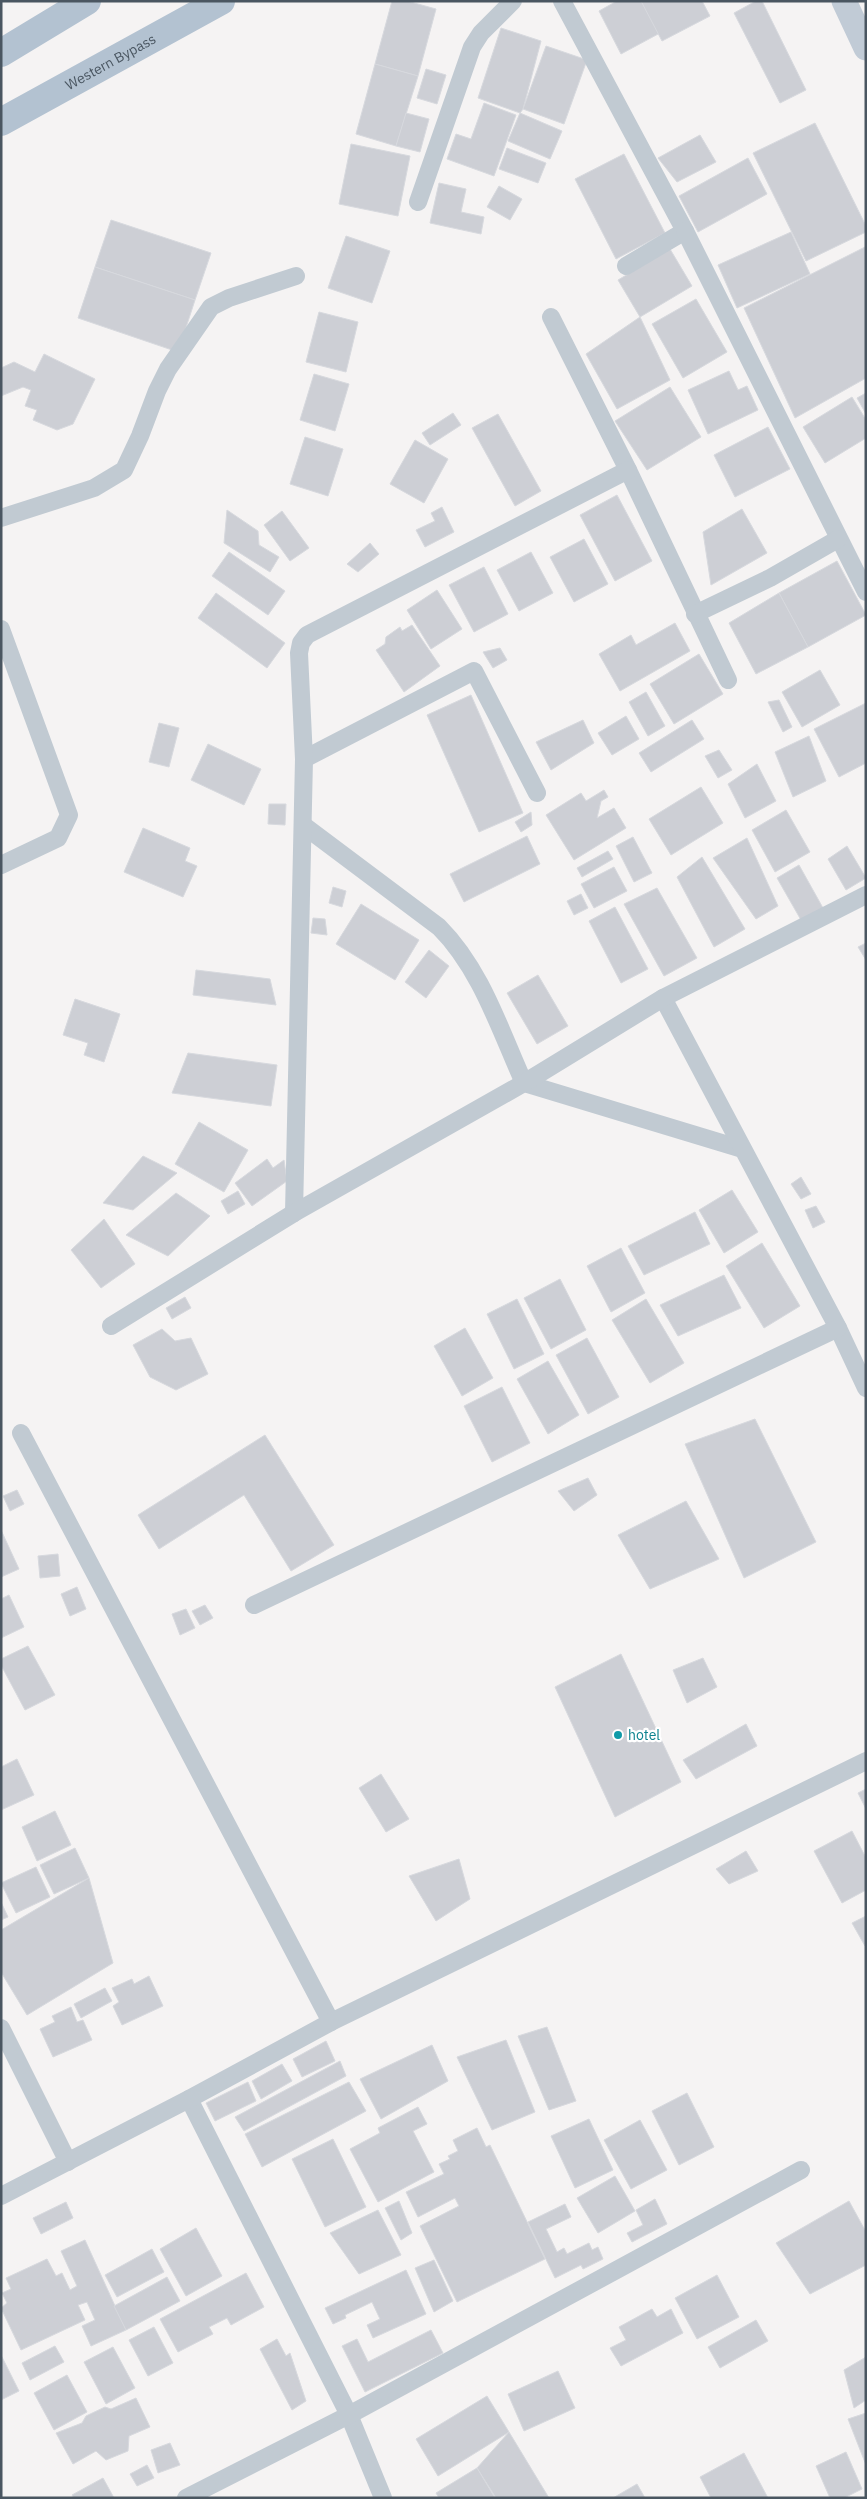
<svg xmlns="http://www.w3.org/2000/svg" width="867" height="2499" viewBox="0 0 867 2499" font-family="'IBM Plex Sans',sans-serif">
  <rect width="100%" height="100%" fill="#f5f3f3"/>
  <g fill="#cdcfd5" stroke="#d7d9de">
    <polygon points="392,1 407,1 436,9 418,76 375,64"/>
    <polygon points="617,1 643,1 660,33 621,54 599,11"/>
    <polygon points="641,1 702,1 710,16 662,41"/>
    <polygon points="756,1 762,1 806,90 780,103 734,13"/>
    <polygon points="501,28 541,41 523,109 520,113 478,98"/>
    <polygon points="546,46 587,60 564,124 523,109"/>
    <polygon points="375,64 418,76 396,146 356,134"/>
    <polygon points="426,69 446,75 437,104 417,98"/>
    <polygon points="484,103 516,115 494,176 447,159 456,134 471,139"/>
    <polygon points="406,113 429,119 420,152 396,146"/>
    <polygon points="520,113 562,131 550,159 508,141"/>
    <polygon points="815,123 866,226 866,232 806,261 753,153"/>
    <polygon points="700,135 716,162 677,182 658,158"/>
    <polygon points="351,144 410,156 398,216 339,204"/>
    <polygon points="507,148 546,163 538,183 499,169"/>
    <polygon points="624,154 665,233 616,259 575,179"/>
    <polygon points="748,158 767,194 698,232 679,196"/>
    <polygon points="439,183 466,189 461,212 484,217 481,234 430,223"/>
    <polygon points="499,186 522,199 510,220 487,207"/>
    <polygon points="111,220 211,253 195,300 95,267"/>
    <polygon points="791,232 810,274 737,308 718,265"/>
    <polygon points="346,236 390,251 372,303 328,288"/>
    <polygon points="865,247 866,378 795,418 744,308"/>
    <polygon points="670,249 692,286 640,317 618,280"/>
    <polygon points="95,267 195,300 178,352 78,318"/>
    <polygon points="696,299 727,352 683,378 652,324"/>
    <polygon points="319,312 358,322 346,372 306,362"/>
    <polygon points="640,317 670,380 617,409 586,354"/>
    <polygon points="44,354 95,379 73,424 57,430 33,420 37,410 25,406 31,390 23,387 1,396 1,368 14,362 35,372"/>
    <polygon points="729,371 738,390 747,386 758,410 708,434 688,390"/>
    <polygon points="314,374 349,384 335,431 300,420"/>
    <polygon points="670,387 701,437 647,470 615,421"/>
    <polygon points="866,393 866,414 857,398"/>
    <polygon points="852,397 866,420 866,438 825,463 803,427"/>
    <polygon points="453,413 461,425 430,445 422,433"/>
    <polygon points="498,414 541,491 515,506 472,428"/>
    <polygon points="768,427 790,469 735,497 714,455"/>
    <polygon points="305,437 343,449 328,496 290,484"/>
    <polygon points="415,440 448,459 424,503 390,484"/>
    <polygon points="617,495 652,561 615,581 580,515"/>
    <polygon points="442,507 454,532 425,547 416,530 435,521 431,513"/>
    <polygon points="742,509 767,553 711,585 703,532"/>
    <polygon points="227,510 258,531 259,545 279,557 270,572 224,543"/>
    <polygon points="282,511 309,548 290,561 264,525"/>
    <polygon points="584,539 608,584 574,602 550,557"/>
    <polygon points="370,543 379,554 358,572 347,564"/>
    <polygon points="229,552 285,591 268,615 212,576"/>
    <polygon points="531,552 553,593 519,611 497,570"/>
    <polygon points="837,561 866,615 808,647 779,593"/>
    <polygon points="484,567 508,614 474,632 449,585"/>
    <polygon points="437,590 462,629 431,649 407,610"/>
    <polygon points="216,593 285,643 267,668 198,618"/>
    <polygon points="779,593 808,647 756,674 729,623"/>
    <polygon points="675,623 690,651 620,691 599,654 631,635 636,645"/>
    <polygon points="412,625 440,666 404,692 376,650 385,644 386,637 400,627 402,631"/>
    <polygon points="500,648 507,660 493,668 483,652"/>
    <polygon points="699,654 723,694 674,724 650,684"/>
    <polygon points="820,670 840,705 802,727 782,692"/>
    <polygon points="646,692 665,726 648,736 629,702"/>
    <polygon points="471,695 523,813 479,832 427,715"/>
    <polygon points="779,700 792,727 783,732 768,702"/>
    <polygon points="866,703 866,763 839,777 814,729"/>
    <polygon points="626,716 639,739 612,755 598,733"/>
    <polygon points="583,720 594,743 551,770 536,742"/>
    <polygon points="692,720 704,739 651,772 639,753"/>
    <polygon points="159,723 179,728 169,767 149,762"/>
    <polygon points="809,736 826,781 793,797 775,752"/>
    <polygon points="208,744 261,769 244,805 191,780"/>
    <polygon points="719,750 732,770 718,778 705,756"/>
    <polygon points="757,764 776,801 745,818 728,784"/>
    <polygon points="701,787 723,823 671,855 649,819"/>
    <polygon points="604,790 608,797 601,801 597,818 614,808 626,828 574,860 546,815 581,793 586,801"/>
    <polygon points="269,804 286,804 285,825 268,824"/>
    <polygon points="786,810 810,852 775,872 752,830"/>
    <polygon points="531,812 532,825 521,832 515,822"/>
    <polygon points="143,828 190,848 185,861 197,866 183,897 124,872"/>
    <polygon points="527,836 540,864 464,902 450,874"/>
    <polygon points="633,837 652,873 634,882 616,846"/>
    <polygon points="747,838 778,906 756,919 713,858"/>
    <polygon points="847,846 866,878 846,890 828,859"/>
    <polygon points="608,851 613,859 582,877 577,868"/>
    <polygon points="702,857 745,929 714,947 677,877"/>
    <polygon points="799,865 823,908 801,920 777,878"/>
    <polygon points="614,867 627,891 594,908 581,884"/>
    <polygon points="333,887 346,891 342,907 329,903"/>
    <polygon points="657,888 697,958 664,976 624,904"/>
    <polygon points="581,894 588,908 574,915 567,901"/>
    <polygon points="361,904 419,940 395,980 336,944"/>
    <polygon points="615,907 648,969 621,983 589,921"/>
    <polygon points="313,918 325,919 327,935 311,933"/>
    <polygon points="866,943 866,960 858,947"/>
    <polygon points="429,950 449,966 426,998 405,982"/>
    <polygon points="196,970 270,979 276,1005 193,995"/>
    <polygon points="538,975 568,1026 537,1044 507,993"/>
    <polygon points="75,999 120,1014 104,1062 84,1055 88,1043 63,1035"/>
    <polygon points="188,1053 277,1065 271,1106 172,1093"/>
    <polygon points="199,1122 248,1150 224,1192 175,1164"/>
    <polygon points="143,1156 177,1173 133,1210 103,1203"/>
    <polygon points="267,1159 273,1168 284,1160 287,1181 252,1206 235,1183"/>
    <polygon points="801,1177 811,1194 801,1199 791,1184"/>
    <polygon points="732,1190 758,1232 724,1253 699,1210"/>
    <polygon points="238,1191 245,1204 228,1214 221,1201"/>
    <polygon points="176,1193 210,1216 168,1256 126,1235"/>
    <polygon points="816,1206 825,1222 813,1228 805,1210"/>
    <polygon points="695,1212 710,1244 644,1275 628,1246"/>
    <polygon points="104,1219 135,1264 101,1288 71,1250"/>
    <polygon points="762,1243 800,1306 764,1328 726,1266"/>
    <polygon points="621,1248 645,1293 611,1312 587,1266"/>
    <polygon points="724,1275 741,1308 678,1336 660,1305"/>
    <polygon points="560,1279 586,1330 551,1349 524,1298"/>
    <polygon points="185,1297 191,1308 172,1319 166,1308"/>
    <polygon points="517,1299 544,1354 514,1369 487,1314"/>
    <polygon points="646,1299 684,1363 650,1383 612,1320"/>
    <polygon points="465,1328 493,1378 462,1396 434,1346"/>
    <polygon points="162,1329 175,1341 191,1338 208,1374 176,1390 150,1377 133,1345"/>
    <polygon points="587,1338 619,1397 588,1414 556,1355"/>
    <polygon points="548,1361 579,1415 548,1434 517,1379"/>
    <polygon points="502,1387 530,1443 492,1462 464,1406"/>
    <polygon points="755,1419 816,1542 744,1578 685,1444"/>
    <polygon points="265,1435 334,1545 291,1571 244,1495 159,1549 138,1515"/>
    <polygon points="588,1478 597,1495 574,1511 558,1491"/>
    <polygon points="17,1490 24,1504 10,1511 3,1496"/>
    <polygon points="686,1501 719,1559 650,1589 618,1535"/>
    <polygon points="1,1530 19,1569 1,1577"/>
    <polygon points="58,1554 60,1576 40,1578 38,1556"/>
    <polygon points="77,1587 86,1609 70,1616 61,1594"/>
    <polygon points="9,1595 24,1627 1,1638 1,1599"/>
    <polygon points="205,1605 213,1618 200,1625 192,1611"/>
    <polygon points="186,1609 195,1628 180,1635 172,1614"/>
    <polygon points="28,1646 55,1695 25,1710 1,1665 1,1659"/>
    <polygon points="621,1654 681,1782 615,1817 555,1687"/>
    <polygon points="703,1658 717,1687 687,1703 673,1670"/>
    <polygon points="746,1724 757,1746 696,1779 683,1760"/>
    <polygon points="17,1759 34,1795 1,1810 1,1767"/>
    <polygon points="381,1774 409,1819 386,1832 359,1788"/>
    <polygon points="866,1789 866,1809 858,1793"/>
    <polygon points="55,1811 71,1845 37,1861 22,1827"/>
    <polygon points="852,1831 866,1858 866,1890 842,1903 814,1851"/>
    <polygon points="75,1848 89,1878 54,1894 40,1865"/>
    <polygon points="746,1851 758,1871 729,1884 716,1869"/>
    <polygon points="459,1859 470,1899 436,1921 409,1876"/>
    <polygon points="36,1867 50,1897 16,1913 1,1883"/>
    <polygon points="89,1878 113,1963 27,2015 1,1972 1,1930"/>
    <polygon points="1,1902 8,1917 1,1920"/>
    <polygon points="866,1916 866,1946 865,1946 852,1923"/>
    <polygon points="149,1976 163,2006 122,2025 113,2006 119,2002 112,1988 132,1979 134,1984"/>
    <polygon points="105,1988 112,2001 81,2018 74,2004"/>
    <polygon points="71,2007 77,2022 83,2020 92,2040 53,2057 40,2029 55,2022 52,2016"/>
    <polygon points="547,2027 576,2101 549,2110 518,2036"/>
    <polygon points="506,2040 535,2112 492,2130 457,2057"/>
    <polygon points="326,2041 335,2061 302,2077 293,2059"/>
    <polygon points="432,2045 448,2081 381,2119 360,2079"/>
    <polygon points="340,2061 346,2076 244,2131 235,2117"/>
    <polygon points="282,2064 292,2081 261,2099 252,2081"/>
    <polygon points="248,2082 256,2101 215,2121 206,2103"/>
    <polygon points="349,2082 366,2111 262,2167 245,2134"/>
    <polygon points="687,2093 714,2147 679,2165 652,2111"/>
    <polygon points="418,2107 427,2124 413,2131 434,2172 378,2202 350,2149 380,2133 378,2128"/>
    <polygon points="589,2119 613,2170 575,2188 551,2136"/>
    <polygon points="640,2120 667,2170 631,2189 604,2140"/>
    <polygon points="477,2128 486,2147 490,2145 545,2259 457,2302 420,2226 459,2206 455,2198 418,2217 406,2192 444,2174 439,2164 450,2159 448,2156 458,2151 453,2140"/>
    <polygon points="333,2139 366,2207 325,2227 292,2159"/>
    <polygon points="615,2176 635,2211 598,2233 577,2198"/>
    <polygon points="655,2199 667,2224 632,2242 627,2233 643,2225 636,2210"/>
    <polygon points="399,2201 412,2233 401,2240 385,2208"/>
    <polygon points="849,2201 866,2232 866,2265 810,2294 776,2243"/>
    <polygon points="66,2202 73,2218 41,2234 33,2218"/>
    <polygon points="565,2204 571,2217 546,2229 557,2252 564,2248 567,2254 589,2243 592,2250 598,2247 603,2259 583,2269 581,2265 555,2278 528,2222"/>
    <polygon points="378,2210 401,2255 359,2274 330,2233"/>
    <polygon points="196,2228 222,2276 186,2296 160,2249"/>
    <polygon points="85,2240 126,2330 91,2346 82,2326 95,2320 87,2302 78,2305 85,2320 21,2350 1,2308 7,2303 2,2293 11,2289 6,2278 47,2259 56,2276 62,2273 70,2290 77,2286 61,2251"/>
    <polygon points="152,2249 164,2272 117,2297 105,2275"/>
    <polygon points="434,2260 453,2301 434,2312 415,2268"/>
    <polygon points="406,2270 426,2314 373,2338 367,2325 380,2319 372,2302 345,2315 346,2318 333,2324 325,2308"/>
    <polygon points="246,2273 264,2307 231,2325 227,2318 209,2327 213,2334 178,2352 160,2319"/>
    <polygon points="717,2275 739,2317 697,2339 675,2298"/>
    <polygon points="167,2277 180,2301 126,2330 114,2306"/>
    <polygon points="652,2309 657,2317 671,2309 683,2333 621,2366 610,2348 626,2340 619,2327"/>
    <polygon points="756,2320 768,2341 720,2368 708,2347"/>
    <polygon points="154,2327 173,2363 148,2376 129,2340"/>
    <polygon points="431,2330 443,2353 365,2392 342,2346 357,2339 368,2362"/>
    <polygon points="277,2339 286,2356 290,2353 306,2401 292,2410 260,2349"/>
    <polygon points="55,2346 64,2362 30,2380 22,2363"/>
    <polygon points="113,2347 135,2388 106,2404 84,2362"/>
    <polygon points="1,2355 19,2391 1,2400"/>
    <polygon points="866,2357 866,2400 854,2408 844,2370"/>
    <polygon points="558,2371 575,2408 524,2431 508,2394"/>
    <polygon points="67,2375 87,2412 54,2430 34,2393"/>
    <polygon points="487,2396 509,2432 438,2476 416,2439"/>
    <polygon points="136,2398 150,2427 129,2436 128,2451 106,2460 96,2451 73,2464 56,2433 82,2423 86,2416 105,2407 111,2409"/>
    <polygon points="866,2413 866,2465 848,2419"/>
    <polygon points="509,2432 549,2498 496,2498 477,2468"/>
    <polygon points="170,2443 180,2465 158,2473 151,2450"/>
    <polygon points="846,2452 862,2489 844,2498 830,2498 816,2466"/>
    <polygon points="744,2453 768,2498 711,2498 700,2477"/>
    <polygon points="147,2465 154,2478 137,2486 130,2474"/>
    <polygon points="477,2468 495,2498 439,2498 436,2493"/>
    <polygon points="103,2478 114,2498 74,2498 72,2495"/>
    <polygon points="637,2484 645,2498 613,2498"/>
  </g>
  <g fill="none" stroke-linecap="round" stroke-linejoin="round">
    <g stroke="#c1cad2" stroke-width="18">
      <polyline points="562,1 685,231 626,266"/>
      <polyline points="418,202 472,47 481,33 513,1"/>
      <polyline points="685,231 866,592"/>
      <polyline points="551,317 628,470 728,680"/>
      <polyline points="1,518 94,488 124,470 140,436 157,391 168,369 211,307 229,298 296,276"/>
      <polyline points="695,614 770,578 838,539"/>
      <polyline points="1,629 69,815 58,838 1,865"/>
      <polyline points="304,759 474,671 537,793"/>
      <path d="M 303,825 L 439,927 C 481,969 500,1030 524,1083 L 742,1149"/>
      <polyline points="663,998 838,1328 866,1388"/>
      <polyline points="294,1213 304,759 299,653 301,643 307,635 628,470"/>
      <polyline points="111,1326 294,1213 524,1083 663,998 866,895"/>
      <polyline points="21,1433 331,2022"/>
      <polyline points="254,1605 838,1328"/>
      <polyline points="1,2028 68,2162"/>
      <polyline points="189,2099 349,2415 383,2498"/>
      <polyline points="1,2196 189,2099 331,2022 866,1761"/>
      <polyline points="186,2498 349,2415 801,2170"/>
    </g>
    <polyline stroke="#c1cbd6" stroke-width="25" points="844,1 866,48"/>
    <g stroke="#b3c2d1" stroke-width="28">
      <polyline points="1,53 87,1"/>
      <path id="s1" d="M 1,122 L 221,1"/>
    </g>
  </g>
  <circle fill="#0f9aa8" stroke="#fff" stroke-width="2" cx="618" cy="1735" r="5"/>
  <g text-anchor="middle" stroke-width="4.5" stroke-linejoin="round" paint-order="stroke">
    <g font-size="14" fill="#4a5661" stroke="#fff">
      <text dy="5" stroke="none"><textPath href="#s1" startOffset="125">Western Bypass</textPath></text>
    </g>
    <g font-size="14" fill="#0d838f" stroke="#fff" text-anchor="start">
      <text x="628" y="1740">hotel</text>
    </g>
  </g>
  <rect width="867" height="2499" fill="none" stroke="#4a5661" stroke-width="5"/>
</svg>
